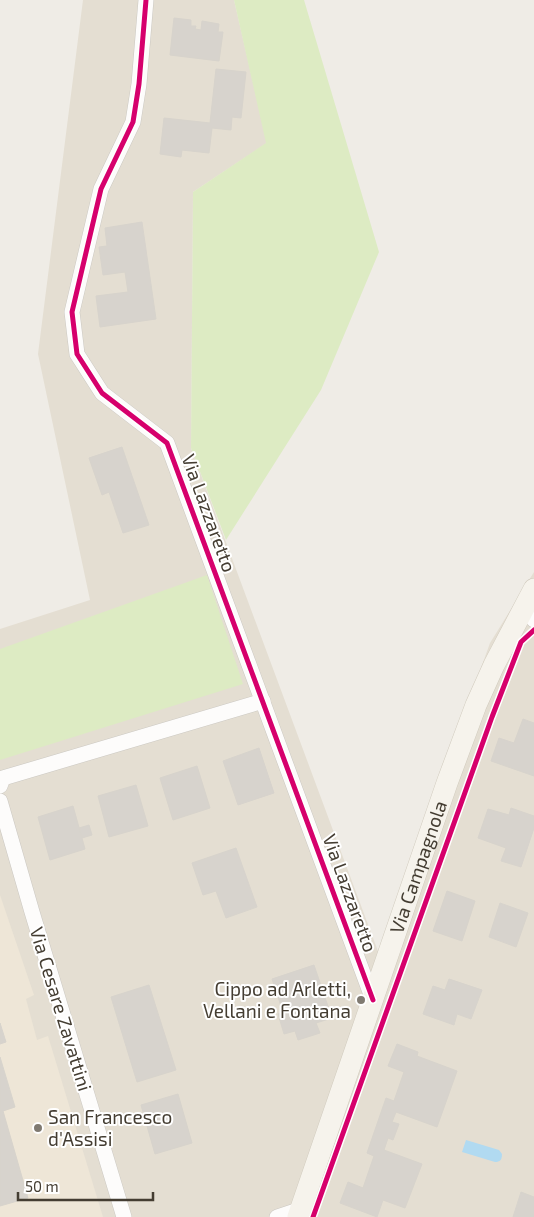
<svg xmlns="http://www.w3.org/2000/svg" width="534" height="1217" viewBox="0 0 534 1217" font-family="'Exo 2',sans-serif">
  <rect width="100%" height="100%" fill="#efece6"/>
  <polygon fill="#e4ded2" points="83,0 234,0 267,143 193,192 191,448 379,954 490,643 534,572 534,1217 0,1217 0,629 90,600 38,354"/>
  <polygon fill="#eee6d7" points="0,895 34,995 26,999 37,1040 48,1036 103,1217 0,1217"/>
  <g fill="#ddebc3">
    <polygon points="234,0 304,0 379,252 321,390 226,540 191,448 193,192 266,143"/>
    <polygon points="207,575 243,684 0,760 0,649"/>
  </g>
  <path fill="#b1daf1" d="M 466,1140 L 499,1150 L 502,1154 C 502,1160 500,1162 495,1162 L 462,1152 Z"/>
  <g fill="#d7d3cd" stroke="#d7d3cc">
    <polygon points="174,18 191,20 191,26 196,26 195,29 201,30 202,21 219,24 218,32 223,32 219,61 170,55"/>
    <polygon points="216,69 246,72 241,118 232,117 231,130 212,128 209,153 182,150 181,157 160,154 164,118 210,123"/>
    <polygon points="142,222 156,319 100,327 96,296 128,292 125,272 103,275 99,247 107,246 105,228"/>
    <polygon points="122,447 149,525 123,533 109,492 102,495 89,458"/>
    <polygon points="523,719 534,723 534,776 491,761 499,738 514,743"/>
    <polygon points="259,748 274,793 238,805 223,761"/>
    <polygon points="197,766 210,808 173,820 160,778"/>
    <polygon points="136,785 148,826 109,837 98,796"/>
    <polygon points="73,806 85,849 50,860 38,817"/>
    <polygon points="511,808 534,816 534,828 521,867 501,861 506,848 478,838 488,809 509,815"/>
    <polygon points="89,825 92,835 82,838 79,828"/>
    <polygon points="236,848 257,907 226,918 216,891 203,895 192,863"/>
    <polygon points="447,891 475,901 462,941 433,931"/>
    <polygon points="500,903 528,913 516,947 489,937"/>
    <polygon points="314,965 332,1018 316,1023 320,1033 298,1040 295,1031 284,1034 278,1014 283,1012 272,979"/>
    <polygon points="449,979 482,990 471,1019 457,1014 454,1025 423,1014 433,986 445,990"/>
    <polygon points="149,985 176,1070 137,1082 111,997"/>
    <polygon points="0,1023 6,1042 0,1044"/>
    <polygon points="397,1044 418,1052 417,1056 457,1071 437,1127 396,1112 392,1122 399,1124 393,1140 388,1138 384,1150 422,1164 405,1208 383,1200 377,1217 340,1203 348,1182 363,1188 374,1156 367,1153 386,1098 394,1101 404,1072 388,1066"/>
    <polygon points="0,1057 15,1107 3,1111 28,1198 0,1206"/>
    <polygon points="178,1094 192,1143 155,1154 141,1105"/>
    <polygon points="521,1192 534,1197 534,1217 513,1217"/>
  </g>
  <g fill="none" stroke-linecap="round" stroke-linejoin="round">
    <defs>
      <g id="minor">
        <polyline points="146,0 139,84 133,122 101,189 72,312 77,354 102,393 167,443 373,1000"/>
        <polyline points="523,609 534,620"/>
        <polyline points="0,786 3,778 263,701"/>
        <polyline points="0,801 32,912 124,1217"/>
        <polyline points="277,1217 301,1209"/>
      </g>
      <g id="secondary">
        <path id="s1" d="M 298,1217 L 447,783 L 476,705 L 494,665 L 534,589"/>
      </g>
    </defs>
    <use href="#minor" stroke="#cbc8c2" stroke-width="16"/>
    <use href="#secondary" stroke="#d0cabd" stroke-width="22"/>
    <use href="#minor" stroke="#fdfcfb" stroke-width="15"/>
    <use href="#secondary" stroke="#f6f3ec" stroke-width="21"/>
    <defs>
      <g id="cycleway">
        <polyline points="146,0 139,84 133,122 101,189 72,312 77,354 102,393 167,443 373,1000"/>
        <polyline points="313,1217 492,717 521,642 534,630"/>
      </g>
    </defs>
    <use href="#cycleway" stroke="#fff" stroke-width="8"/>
    <use href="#cycleway" stroke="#d6006c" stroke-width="5"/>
  </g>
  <g fill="#807a71" stroke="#fff" stroke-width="2">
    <circle cx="361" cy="1000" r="5"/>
    <circle cx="38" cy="1128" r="5"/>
  </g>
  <g text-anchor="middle" stroke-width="4" stroke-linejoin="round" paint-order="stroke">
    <g font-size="19" fill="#443d32" stroke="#fff">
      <text transform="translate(209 513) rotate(70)" y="7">Via Lazzaretto</text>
      <text dy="7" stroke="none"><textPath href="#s1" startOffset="370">Via Campagnola</textPath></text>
      <text transform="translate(350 893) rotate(70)" y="7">Via Lazzaretto</text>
      <text transform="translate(61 1009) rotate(73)" y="7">Via Cesare Zavattini</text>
    </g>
    <g font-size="19" fill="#443d32" stroke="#fff" text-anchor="end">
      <text x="351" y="996">Cippo ad Arletti,<tspan x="351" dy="22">Vellani e Fontana</tspan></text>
      <text x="48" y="1124" text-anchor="start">San Francesco<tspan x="48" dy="22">d'Assisi</tspan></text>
    </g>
  </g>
  <path d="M18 1192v8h135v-8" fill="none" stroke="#443d32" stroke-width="2.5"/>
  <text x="25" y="1192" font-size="15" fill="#443d32" stroke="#ffffff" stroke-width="4" paint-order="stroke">50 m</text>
</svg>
